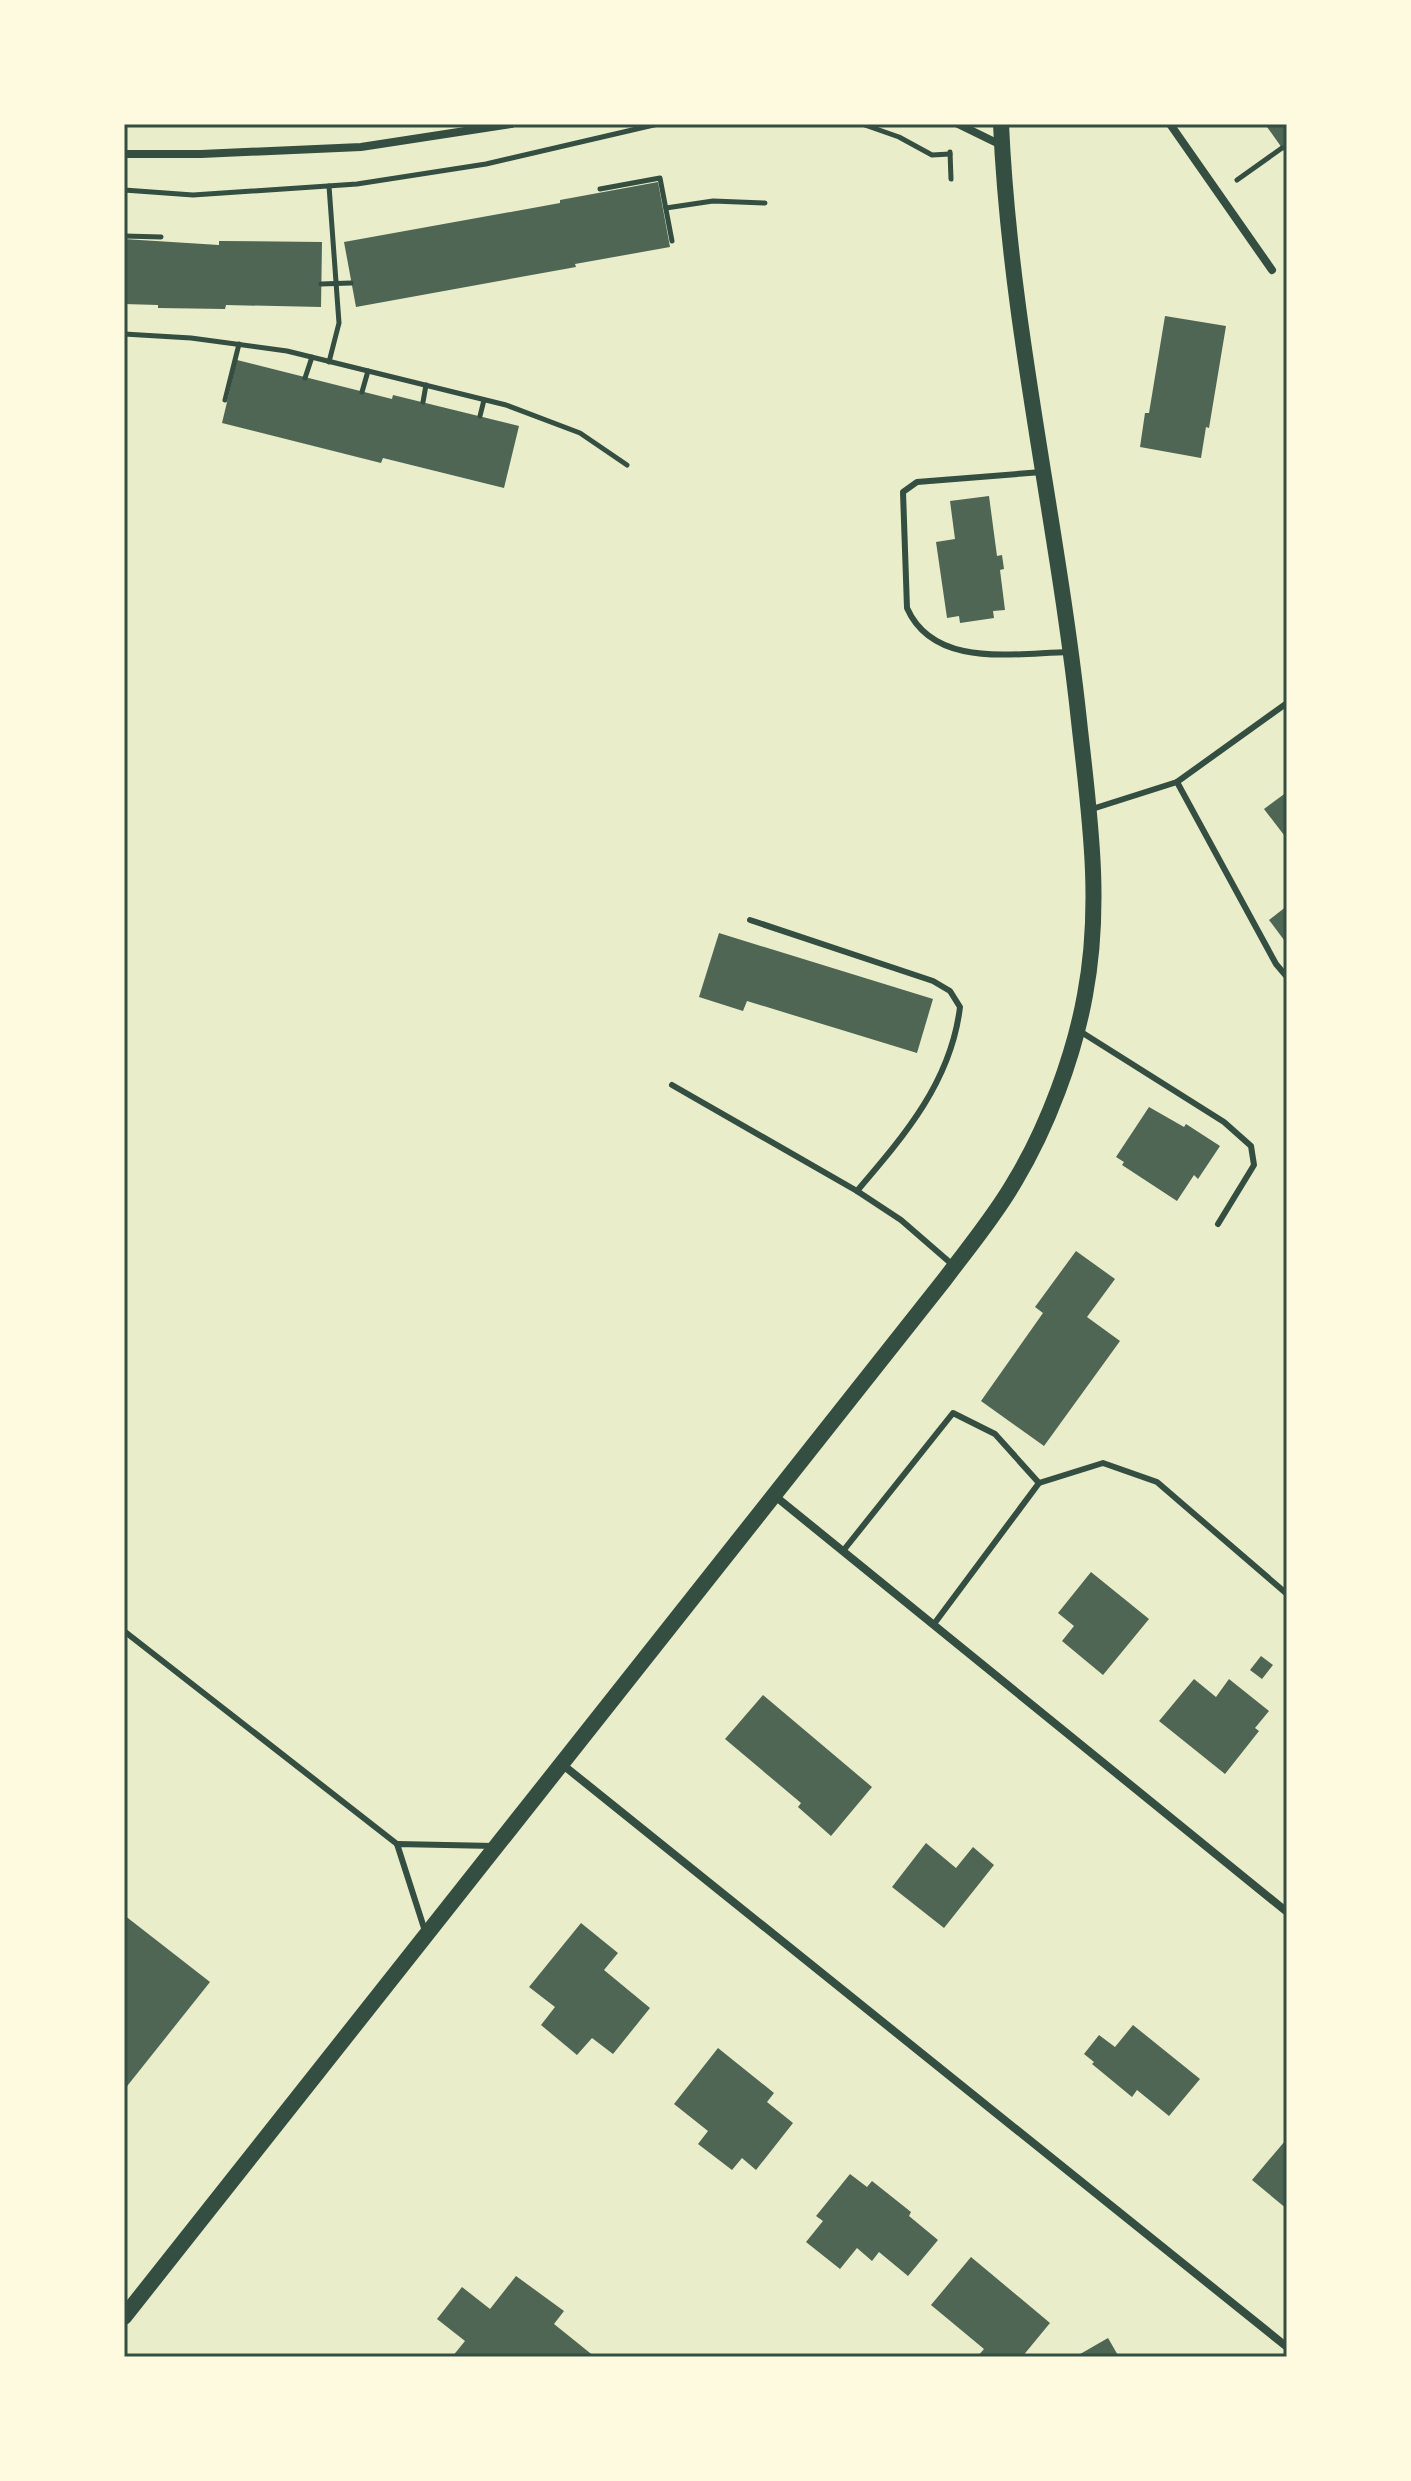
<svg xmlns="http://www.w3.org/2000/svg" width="1411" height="2481" viewBox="0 0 1411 2481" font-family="'Asap Condensed',sans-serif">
  <rect width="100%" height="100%" fill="#e9edc9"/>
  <g fill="#4f6655">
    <polygon points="1265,124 1287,124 1287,156 1282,148"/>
    <polygon points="658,182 670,247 575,264 576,267 356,307 344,242 560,203 560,200"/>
    <polygon points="124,239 219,245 219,241 322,242 321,307 226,305 225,309 158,308 158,305 124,304"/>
    <polygon points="1165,316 1226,326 1209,428 1206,427 1201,458 1140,447 1145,413 1149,413"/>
    <polygon points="237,360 392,399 393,395 519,426 504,488 383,458 381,463 222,423"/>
    <polygon points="989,496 997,556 1002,555 1004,569 1000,570 1005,610 993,611 994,618 960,623 959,616 947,618 936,542 955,539 950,501"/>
    <polygon points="1287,792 1287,839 1264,809"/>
    <polygon points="1287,906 1287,944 1269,920"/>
    <polygon points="719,933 933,999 917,1053 747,1001 743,1011 699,997"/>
    <polygon points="1149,1107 1184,1127 1186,1124 1220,1146 1198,1179 1194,1175 1177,1201 1122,1165 1124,1162 1116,1157"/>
    <polygon points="1076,1251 1115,1279 1087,1317 1120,1341 1044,1446 981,1401 1043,1313 1035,1307"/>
    <polygon points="1091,1572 1149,1619 1103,1675 1062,1641 1074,1626 1058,1613"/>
    <polygon points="1261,1656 1273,1665 1262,1679 1250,1670"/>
    <polygon points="1194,1679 1216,1697 1229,1679 1269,1711 1255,1728 1259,1731 1225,1774 1159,1721"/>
    <polygon points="763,1695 872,1787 831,1836 798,1807 801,1803 725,1739"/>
    <polygon points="926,1843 956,1868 973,1847 994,1865 944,1928 892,1887"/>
    <polygon points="124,1915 210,1982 124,2090"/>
    <polygon points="581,1923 618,1953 604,1970 650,2008 613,2054 592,2038 577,2055 541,2025 555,2007 529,1987"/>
    <polygon points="1133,2025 1200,2079 1169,2116 1137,2090 1132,2097 1092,2064 1094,2062 1084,2054 1099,2035 1115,2047"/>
    <polygon points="718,2048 774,2093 767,2102 793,2123 756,2170 742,2158 732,2170 698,2144 708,2131 674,2104"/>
    <polygon points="1285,2141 1287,2142 1287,2209 1252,2180"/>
    <polygon points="850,2174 867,2187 872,2181 911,2212 909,2216 938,2240 908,2276 879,2252 872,2261 857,2248 840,2269 806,2242 823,2221 816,2216"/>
    <polygon points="971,2257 1050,2323 1022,2357 977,2357 984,2349 931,2305"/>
    <polygon points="516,2276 564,2311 554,2324 595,2357 452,2357 465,2341 437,2319 462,2287 490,2309"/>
    <polygon points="1108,2338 1119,2357 1075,2357"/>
  </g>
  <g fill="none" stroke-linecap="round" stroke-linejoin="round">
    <g stroke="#344e41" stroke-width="5">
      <polyline points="862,124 899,137 932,155 950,154"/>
      <polyline points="950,152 951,179"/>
      <polyline points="1237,180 1282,148"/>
      <polyline points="600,189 660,178 672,241"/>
      <polyline points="124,190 193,195 357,184 486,164 658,124"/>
      <polyline points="666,208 713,201 765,203"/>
      <polyline points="124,236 161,237"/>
      <polyline points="321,284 351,283"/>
      <polyline points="124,334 191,338 287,351 506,405 580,433 627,465"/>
      <polyline points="329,362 339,323 329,186"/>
      <polyline points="305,378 312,357"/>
      <polyline points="362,392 368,371"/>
      <polyline points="225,400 239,344"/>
      <polyline points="423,402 426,385"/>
      <polyline points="480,416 484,400"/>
    </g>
    <g stroke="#344e41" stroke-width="6">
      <path d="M 1042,472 L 917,482 L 903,492 L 907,608 C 934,669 1014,653 1069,652"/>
      <polyline points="1177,782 1276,964 1287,977"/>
      <polyline points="1089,810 1177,782 1287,703"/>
      <path d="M 750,920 L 933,981 L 950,991 L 960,1007 C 951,1082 904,1136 857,1191"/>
      <polyline points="1078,1030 1224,1122 1251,1146 1254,1165 1218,1224"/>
      <polyline points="672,1085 857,1191 901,1220 954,1266"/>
      <polyline points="1039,1483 1103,1463 1157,1482 1287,1594"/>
      <polyline points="843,1551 953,1413 995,1434 1039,1483 934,1624"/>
      <polyline points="124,1631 397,1844"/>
      <polyline points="425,1931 397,1844 494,1846"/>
    </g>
    <g stroke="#344e41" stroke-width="8">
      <polyline points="958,124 1001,145"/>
      <polyline points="1170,124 1272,270"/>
      <polyline points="124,154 201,154 361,147 511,124"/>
      <polyline points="775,1496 1287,1912"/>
      <polyline points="563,1765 1287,2347"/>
    </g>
    <path stroke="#344e41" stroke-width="16" d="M 124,2317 L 945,1279 C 968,1248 995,1216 1015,1181 C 1047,1128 1074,1056 1085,995 C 1102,906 1090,818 1080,730 C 1059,527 1010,328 1001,124"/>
  </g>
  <rect width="1411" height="2481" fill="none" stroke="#fefae0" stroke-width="252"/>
  <rect x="126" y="126" width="1159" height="2229" fill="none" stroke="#344e41" stroke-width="3"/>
</svg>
